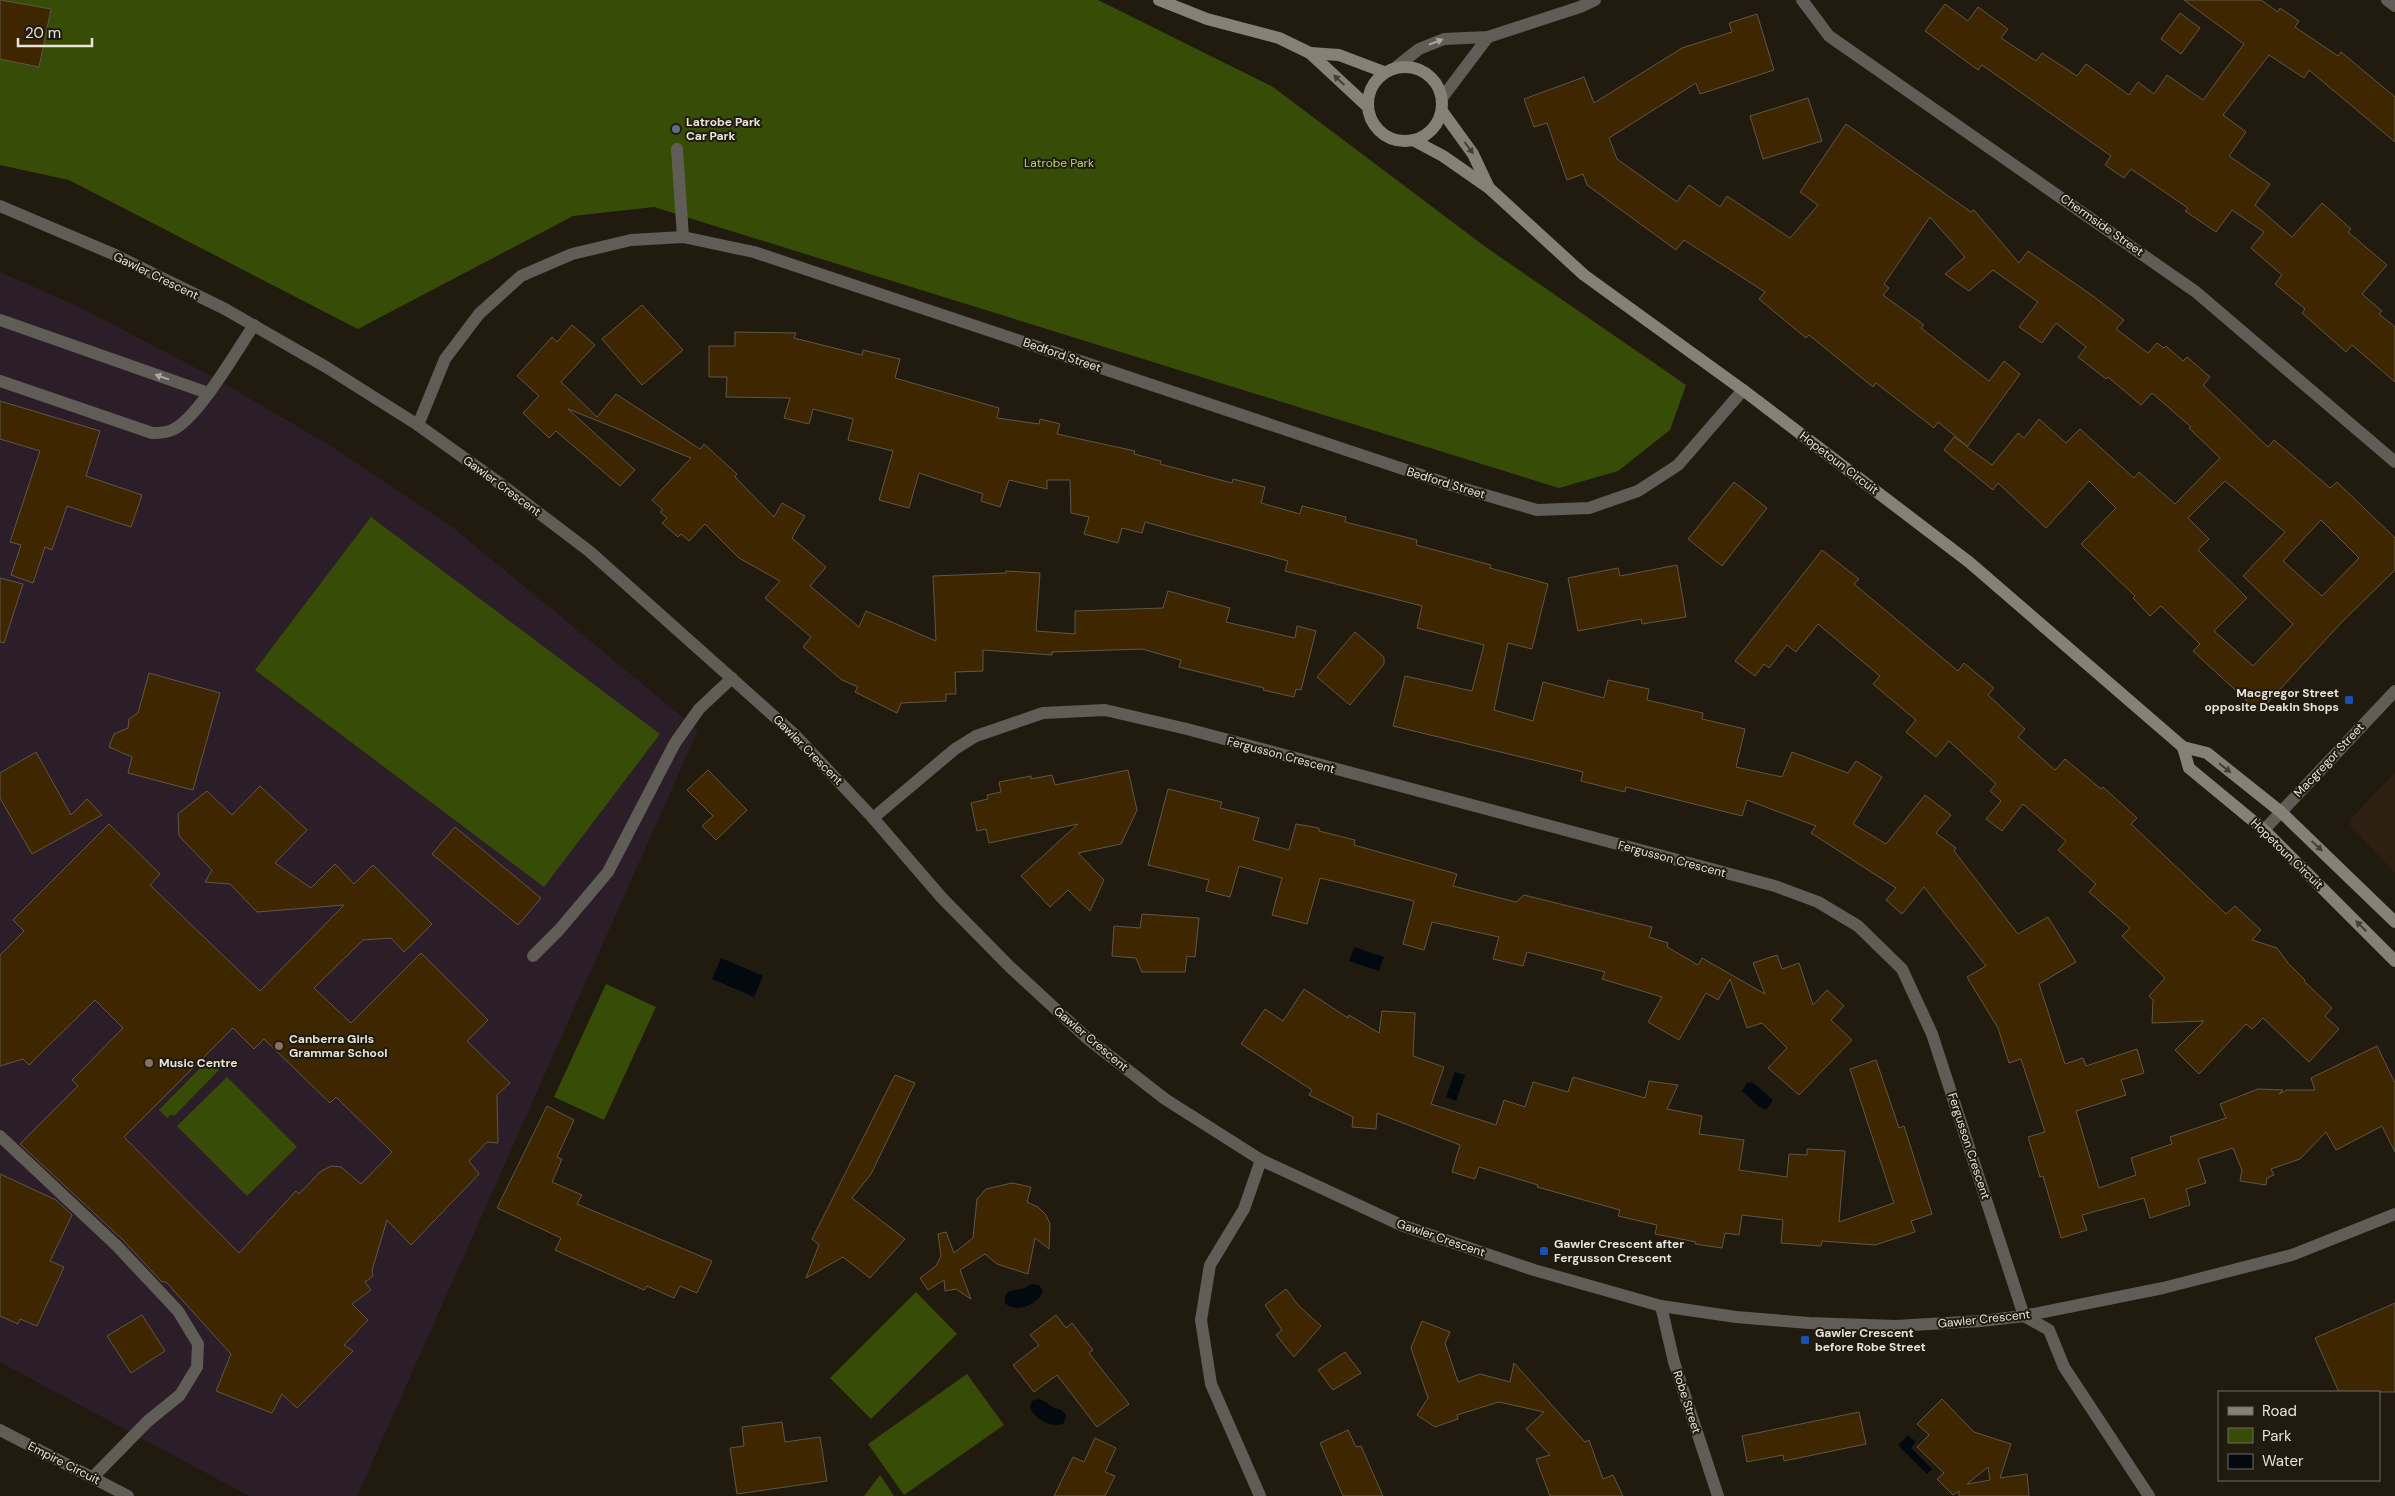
<svg xmlns="http://www.w3.org/2000/svg" width="2395" height="1496" viewBox="0 0 2395 1496" font-family="'DM Sans',sans-serif">
  <rect width="100%" height="100%" fill="#211b0f"/>
  <polygon fill="#2d2013" points="2395,772 2395,873 2350,825 2351,819"/>
  <polygon fill="#2c1e29" points="0,272 79,307 213,377 334,448 451,526 698,730 357,1496 249,1496 0,1362"/>
  <g fill="#374c06">
    <polygon points="0,0 1098,0 1273,87 1487,248 1686,385 1670,430 1618,471 1559,488 654,207 573,216 358,329 69,180 0,165"/>
    <polygon points="371,517 660,734 544,887 255,670"/>
    <polygon points="606,984 656,1007 604,1120 554,1097"/>
    <polygon points="208,1060 219,1070 174,1116 172,1114 167,1118 159,1110"/>
    <polygon points="227,1077 297,1147 247,1196 177,1126"/>
    <polygon points="916,1292 957,1334 871,1419 830,1378"/>
    <polygon points="967,1374 1004,1425 904,1495 868,1444"/>
    <polygon points="880,1475 894,1496 864,1496"/>
  </g>
  <g fill="#020a10">
    <polygon points="1354,947 1384,957 1379,971 1349,961"/>
    <polygon points="721,958 763,976 754,997 712,979"/>
    <polygon points="1455,1072 1465,1075 1456,1101 1446,1097"/>
    <polygon points="1752,1082 1773,1100 1766,1110 1758,1106 1742,1091 1747,1083"/>
    <path d="M 1032,1284 L 1039,1285 L 1043,1291 C 1038,1305 1016,1314 1005,1303 C 1004,1290 1010,1291 1021,1289 C 1025,1289 1028,1285 1032,1284 Z"/>
    <path d="M 1038,1399 C 1048,1401 1049,1408 1062,1410 L 1066,1415 L 1064,1423 C 1052,1429 1034,1419 1030,1407 L 1032,1401 Z"/>
    <polygon points="1908,1435 1916,1442 1911,1448 1932,1469 1927,1474 1898,1445"/>
  </g>
  <g fill="#3d2600" stroke="#5f5649" fill-rule="evenodd">
    <polygon points="0,0 51,9 39,67 0,59"/>
    <polygon points="2184,0 2261,0 2278,12 2280,8 2299,21 2295,27 2338,56 2341,52 2395,97 2395,142 2309,70 2304,78 2269,55 2223,115 2246,132 2229,156 2270,184 2255,205 2292,237 2322,203 2351,229 2348,232 2387,265 2362,294 2382,311 2379,314 2395,327 2395,382 2352,345 2346,352 2302,313 2305,309 2275,284 2282,275 2251,248 2264,232 2232,210 2216,232 2185,211 2188,208 2131,169 2124,178 2105,165 2111,156 1982,65 1978,70 1925,31 1945,4 1968,21 1978,7 2008,29 2001,38 2036,61 2042,53 2077,76 2086,64 2129,95 2138,82 2154,94 2167,75 2203,100 2244,44"/>
    <polygon points="2180,13 2200,28 2181,54 2161,39"/>
    <path d="M 1757,14 L 1774,70 L 1700,94 L 1696,83 L 1609,138 L 1617,159 L 1677,202 L 1689,185 L 1720,207 L 1727,196 L 1790,238 L 1818,205 L 1800,192 L 1846,124 L 1971,212 L 1974,210 L 2019,263 L 2028,251 L 2093,296 L 2124,320 L 2116,329 L 2148,353 L 2157,343 L 2164,348 L 2166,346 L 2183,361 L 2187,357 L 2210,377 L 2203,385 L 2268,447 L 2274,440 L 2330,488 L 2337,482 L 2395,538 L 2395,570 L 2340,624 L 2259,712 L 2193,651 L 2200,644 L 2161,606 L 2150,616 L 2133,598 L 2135,596 L 2081,544 L 2116,508 L 2089,481 L 2046,528 L 1998,483 L 1993,490 L 1944,450 L 1954,437 L 1967,446 L 1938,422 L 1934,428 L 1876,383 L 1873,387 L 1809,335 L 1806,338 L 1759,299 L 1765,292 L 1684,240 L 1676,250 L 1587,185 L 1583,174 L 1567,180 L 1547,123 L 1534,127 L 1524,99 L 1584,77 L 1594,103 L 1682,48 L 1732,32 L 1729,23 ZM 1930,217 L 1965,257 L 1945,274 L 1969,291 L 1993,270 L 2038,302 L 2019,327 L 2042,343 L 2056,323 L 2086,347 L 2078,357 L 2106,379 L 2108,377 L 2141,405 L 2152,393 L 2191,427 L 2189,428 L 2220,458 L 2175,504 L 2139,472 L 2134,478 L 2080,429 L 2066,443 L 2039,419 L 2024,438 L 2018,433 L 1992,465 L 1967,447 L 2020,374 L 2004,361 L 1989,381 L 1921,328 L 1924,325 L 1883,295 L 1889,288 L 1884,284 ZM 2225,481 L 2285,532 L 2243,576 L 2293,624 L 2253,666 L 2214,631 L 2247,598 L 2198,550 L 2209,539 L 2188,518 ZM 2321,520 L 2359,558 L 2322,596 L 2283,561 Z"/>
    <polygon points="1808,98 1822,141 1763,159 1750,116"/>
    <polygon points="642,305 683,350 642,385 602,339"/>
    <polygon points="572,325 595,345 561,382 597,417 616,394 700,449 704,444 737,474 735,477 774,517 782,503 805,516 792,538 826,567 810,586 859,627 866,611 936,641 933,576 1006,573 1006,571 1040,573 1036,631 1075,634 1075,611 1163,608 1168,591 1230,608 1226,622 1295,638 1297,626 1316,631 1301,690 1296,689 1294,697 1263,690 1264,688 1179,667 1181,660 1142,649 1052,652 1052,655 983,650 983,671 955,672 956,694 946,694 946,701 901,703 897,713 855,692 858,687 842,680 803,647 811,637 765,598 780,581 739,558 705,524 689,541 681,534 678,537 662,523 667,518 660,512 663,510 652,500 691,458 568,409 635,470 620,486 556,431 549,438 523,413 539,396 517,376 552,337 557,342"/>
    <polygon points="735,332 796,333 794,338 862,355 863,350 900,359 895,378 999,408 997,418 1039,424 1040,419 1060,424 1057,434 1135,451 1134,454 1161,461 1160,464 1232,483 1233,479 1265,487 1261,503 1300,514 1302,506 1346,517 1345,522 1417,540 1416,545 1491,565 1490,568 1548,584 1532,649 1508,643 1494,710 1533,721 1543,682 1604,698 1608,680 1649,689 1647,700 1703,713 1702,719 1745,729 1736,767 1782,777 1792,752 1848,773 1856,761 1882,777 1853,824 1886,844 1925,795 1951,815 1936,833 1956,848 1954,851 2018,934 2048,917 2076,962 2039,984 2065,1064 2083,1058 2086,1066 2137,1049 2144,1073 2121,1080 2126,1095 2076,1111 2099,1188 2136,1175 2131,1158 2172,1144 2170,1137 2226,1118 2220,1104 2258,1089 2283,1090 2279,1094 2287,1090 2315,1090 2311,1078 2377,1046 2395,1083 2395,1152 2382,1126 2336,1150 2326,1132 2300,1159 2271,1169 2274,1175 2267,1178 2266,1185 2240,1181 2242,1170 2233,1148 2198,1159 2206,1183 2186,1189 2190,1205 2150,1218 2144,1198 2082,1215 2087,1230 2061,1238 2043,1176 2040,1177 2028,1137 2045,1132 2021,1059 2009,1063 1998,1028 1967,977 1986,966 1924,887 1902,914 1886,900 1896,888 1811,833 1816,826 1747,800 1742,816 1626,787 1625,792 1581,781 1583,772 1393,726 1405,676 1472,691 1484,645 1417,628 1422,606 1285,571 1288,561 1145,522 1142,533 1122,528 1118,543 1084,534 1089,517 1071,513 1070,480 1047,480 1047,489 1009,480 1000,507 981,501 983,494 919,473 909,508 879,500 893,451 848,440 853,419 813,409 809,424 784,418 790,398 726,397 727,377 709,377 709,346 735,346"/>
    <polygon points="0,401 100,431 86,476 142,495 131,527 67,506 52,550 45,547 33,583 11,575 21,545 10,542 40,451 0,439"/>
    <polygon points="1734,482 1767,508 1722,566 1688,539"/>
    <polygon points="1822,550 1859,579 1854,584 1958,671 1964,663 1994,688 1988,695 2025,729 2018,737 2055,770 2065,759 2101,789 2103,787 2137,818 2131,824 2226,914 2235,906 2261,930 2252,940 2277,948 2288,963 2305,980 2304,981 2332,1008 2325,1016 2339,1029 2309,1062 2263,1018 2252,1029 2246,1024 2199,1074 2175,1050 2204,1021 2152,1023 2153,1000 2149,996 2165,978 2122,936 2130,928 2089,892 2096,884 2058,850 2066,841 2023,804 2002,831 1986,819 2001,801 1990,791 1996,784 1949,741 1936,757 1906,732 1916,720 1873,684 1880,676 1818,624 1796,652 1787,645 1769,668 1764,664 1755,676 1735,661"/>
    <polygon points="1677,565 1686,617 1642,624 1641,619 1578,631 1568,578 1618,568 1620,576"/>
    <polygon points="0,578 23,584 4,643 0,642"/>
    <polygon points="1355,632 1384,657 1384,664 1350,705 1317,677"/>
    <polygon points="149,673 220,693 193,790 128,773 132,757 109,747 114,734 128,728 129,719 138,713"/>
    <polygon points="36,752 71,815 87,799 102,815 32,854 0,798 0,773"/>
    <polygon points="708,770 747,810 716,840 702,826 713,816 687,790"/>
    <polygon points="1128,770 1137,810 1121,844 1078,853 1104,880 1090,911 1068,890 1050,907 1021,876 1078,824 989,843 986,829 977,831 971,803 988,799 987,795 1001,792 999,782 1031,776 1031,779 1052,775 1055,785"/>
    <path d="M 260,786 L 307,830 L 275,863 L 311,888 L 335,864 L 354,884 L 373,865 L 432,924 L 404,952 L 391,938 L 363,940 L 314,988 L 351,1023 L 421,953 L 488,1020 L 467,1041 L 510,1083 L 497,1095 L 498,1143 L 487,1142 L 469,1161 L 479,1174 L 411,1245 L 387,1220 L 372,1270 L 373,1276 L 365,1282 L 371,1290 L 352,1304 L 368,1320 L 344,1345 L 353,1351 L 297,1408 L 282,1394 L 272,1413 L 216,1391 L 231,1354 L 166,1282 L 162,1282 L 123,1240 L 20,1144 L 78,1086 L 72,1080 L 123,1028 L 95,1000 L 29,1065 L 23,1059 L 0,1066 L 0,955 L 24,931 L 13,920 L 109,824 L 160,874 L 150,885 L 260,991 L 344,905 L 257,912 L 230,884 L 205,882 L 212,870 L 179,836 L 178,814 L 207,791 L 232,815 ZM 233,1028 L 254,1049 L 264,1039 L 330,1103 L 336,1097 L 392,1152 L 361,1184 L 341,1167 L 331,1166 L 320,1172 L 299,1194 L 296,1191 L 239,1253 L 124,1137 Z"/>
    <polygon points="1168,789 1222,802 1220,808 1259,818 1253,840 1289,850 1296,824 1319,828 1319,831 1355,840 1354,845 1457,874 1453,886 1516,902 1524,895 1652,927 1649,937 1668,943 1667,947 1698,965 1702,958 1765,994 1753,963 1777,955 1782,969 1799,963 1813,1005 1827,990 1844,1006 1831,1020 1852,1040 1799,1095 1768,1068 1787,1048 1762,1023 1747,1028 1730,979 1718,1000 1706,993 1679,1040 1648,1022 1662,997 1602,979 1605,972 1527,952 1523,966 1493,959 1499,937 1432,922 1424,950 1403,944 1414,901 1320,878 1307,924 1272,915 1282,878 1239,866 1230,897 1206,891 1209,880 1148,865"/>
    <polygon points="455,827 541,898 518,925 432,854"/>
    <polygon points="1142,914 1199,918 1195,957 1187,956 1185,972 1142,972 1136,958 1112,956 1114,926 1140,928"/>
    <polygon points="1304,989 1348,1018 1349,1015 1379,1033 1382,1011 1415,1013 1413,1056 1444,1067 1431,1104 1496,1125 1504,1100 1525,1107 1533,1082 1568,1092 1573,1077 1645,1098 1649,1081 1678,1085 1667,1109 1702,1116 1699,1134 1744,1140 1739,1170 1787,1177 1789,1154 1807,1155 1807,1149 1845,1151 1839,1222 1894,1203 1850,1069 1876,1060 1899,1128 1904,1126 1932,1214 1911,1221 1915,1232 1875,1245 1822,1241 1821,1246 1781,1243 1783,1220 1742,1215 1739,1235 1725,1233 1722,1248 1695,1244 1696,1242 1655,1234 1657,1225 1618,1216 1620,1210 1537,1187 1538,1185 1479,1167 1475,1179 1452,1172 1460,1145 1377,1113 1376,1129 1352,1127 1353,1117 1309,1095 1312,1090 1241,1044 1265,1009 1283,1021"/>
    <polygon points="895,1075 915,1083 871,1174 852,1198 905,1239 870,1278 843,1257 806,1278 819,1245 812,1239"/>
    <polygon points="547,1106 574,1120 557,1157 562,1159 552,1182 582,1195 577,1204 712,1261 697,1293 680,1286 674,1298 647,1286 644,1290 555,1250 561,1238 497,1208"/>
    <polygon points="0,1174 56,1200 72,1215 50,1261 64,1267 37,1326 20,1319 18,1324 0,1316"/>
    <polygon points="1012,1183 1031,1187 1027,1202 1038,1207 1046,1215 1050,1224 1049,1249 1035,1238 1028,1274 997,1264 985,1254 960,1270 971,1299 956,1289 945,1291 944,1280 928,1290 920,1278 936,1266 941,1256 938,1234 946,1232 954,1253 973,1238 977,1199 986,1189"/>
    <polygon points="1286,1289 1299,1306 1321,1326 1294,1357 1276,1335 1282,1330 1265,1305"/>
    <polygon points="2395,1303 2395,1392 2339,1392 2315,1338"/>
    <polygon points="142,1315 165,1351 131,1373 107,1336"/>
    <polygon points="1056,1315 1066,1328 1072,1323 1093,1350 1089,1353 1129,1404 1097,1427 1057,1375 1034,1392 1013,1365 1039,1345 1030,1335"/>
    <polygon points="1422,1321 1450,1332 1445,1343 1458,1382 1480,1374 1510,1382 1514,1363 1585,1442 1589,1440 1603,1479 1613,1475 1623,1496 1550,1496 1536,1459 1550,1455 1526,1429 1544,1412 1499,1402 1457,1415 1458,1419 1435,1427 1417,1415 1428,1398 1411,1348"/>
    <polygon points="1345,1352 1361,1373 1333,1390 1318,1370"/>
    <path d="M 1942,1399 L 1974,1432 L 2011,1444 L 2000,1478 L 2027,1474 L 2029,1496 L 1959,1496 L 1959,1491 L 1953,1495 L 1937,1479 L 1944,1473 L 1917,1447 L 1929,1435 L 1917,1424 ZM 1988,1467 L 1990,1480 L 1967,1484 Z"/>
    <polygon points="1859,1412 1866,1444 1784,1461 1783,1455 1747,1462 1742,1436"/>
    <polygon points="782,1422 785,1442 820,1437 827,1481 737,1494 730,1448 744,1446 742,1427"/>
    <polygon points="1348,1430 1356,1447 1361,1446 1383,1496 1343,1496 1320,1443"/>
    <polygon points="1095,1438 1116,1448 1105,1472 1115,1476 1105,1496 1054,1496 1073,1457 1084,1462"/>
  </g>
  <g fill="none" stroke-linecap="round" stroke-linejoin="round">
    <g stroke="#605c56" stroke-width="12">
      <polyline points="677,149 683,237"/>
      <polyline points="0,320 208,393"/>
      <path d="M 0,381 L 152,433 C 158,433 166,433 172,430 C 197,420 237,350 254,325"/>
      <polyline points="533,956 559,930 608,872 675,743 699,709 732,678"/>
      <polyline points="0,1136 117,1246 178,1311 198,1344 197,1367 180,1395 148,1421 93,1477"/>
    </g>
    <g stroke="#605c56" stroke-width="12">
      <polyline points="1802,0 1829,36 2196,292 2395,462"/>
      <polyline points="2387,0 2395,6"/>
      <polyline points="0,206 113,254 225,309 326,367 418,425 502,485 589,551 795,735 873,818 942,898 1010,967 1088,1039 1165,1099 1261,1160 1401,1225 1534,1270 1661,1306 1736,1317 1809,1323 1895,1326 1981,1321 2024,1316 2163,1288 2292,1255 2395,1214"/>
      <polyline points="418,425 445,359 479,314 521,276 572,254 631,240 683,237 754,252 1451,485 1537,510 1589,508 1638,491 1678,465 1743,390"/>
      <polyline points="873,818 955,749 976,736 1043,713 1105,710 1187,729 1775,886 1818,902 1858,926 1902,969 1932,1034 2024,1316 2049,1330 2064,1367 2149,1496"/>
      <polyline points="1661,1306 1674,1362 1718,1496"/>
      <polyline points="0,1430 128,1496"/>
      <polyline points="1260,1496 1211,1384 1201,1320 1210,1265 1244,1209 1261,1160"/>
    </g>
    <g stroke="#605c56" stroke-width="12">
      <polyline points="1395,68 1419,49 1444,39 1488,37 1580,7 1595,0"/>
      <polyline points="1442,98 1488,37"/>
      <polyline points="2264,830 2395,691"/>
    </g>
    <g stroke="#878077" stroke-width="12">
      <polyline points="1159,0 1207,19 1279,38 1310,53 1367,106"/>
      <polyline points="1310,53 1339,55 1384,72"/>
      <circle cx="1405" cy="104" r="37"/>
      <polyline points="1442,111 1473,154 1489,188"/>
      <polyline points="1413,140 1443,156 1489,188 1584,275 1743,390 1969,562 2183,747 2207,753 2281,812 2395,922"/>
      <polyline points="2183,747 2189,768 2264,830 2395,961"/>
    </g>
  </g>
  <defs><path id="oneway-solid" d="M-6-.8H1V-3.2L6.5 0L1 3.2V.8H-6Z" transform="scale(1.25)"/></defs>
  <g fill="#aaa7a0">
    <use href="#oneway-solid" transform="translate(1436 42) rotate(-21)"/>
    <use href="#oneway-solid" transform="translate(162 377) rotate(-161)"/>
  </g>
  <g fill="#453e33">
    <use href="#oneway-solid" transform="translate(1339 80) rotate(-137)"/>
    <use href="#oneway-solid" transform="translate(1469 148) rotate(54)"/>
    <use href="#oneway-solid" transform="translate(2225 768) rotate(38)"/>
    <use href="#oneway-solid" transform="translate(2317 846) rotate(43)"/>
    <use href="#oneway-solid" transform="translate(2361 926) rotate(-135)"/>
  </g>
  <circle fill="#5c6f8a" stroke="#211b0f" stroke-width="2" cx="676" cy="129" r="5"/>
  <g fill="#1a4fb4" stroke="#211b0f" stroke-width="2">
    <rect x="2344" y="695" width="10" height="10" rx="2.5"/>
    <rect x="1539" y="1246" width="10" height="10" rx="2.5"/>
    <rect x="1800" y="1335" width="10" height="10" rx="2.5"/>
  </g>
  <g fill="#8d6e63" stroke="#211b0f" stroke-width="2">
    <circle cx="279" cy="1046" r="5"/>
    <circle cx="149" cy="1063" r="5"/>
  </g>
  <g text-anchor="middle" stroke-width="4" stroke-linejoin="round" paint-order="stroke">
    <g font-size="12" font-weight="bold" fill="#e7e4dc" stroke="#211b0f" text-anchor="start">
      <text x="686" y="126">Latrobe Park<tspan x="686" dy="14">Car Park</tspan></text>
      <text x="2339" y="697" text-anchor="end">Macgregor Street<tspan x="2339" dy="14">opposite Deakin Shops</tspan></text>
      <text x="289" y="1043">Canberra Girls<tspan x="289" dy="14">Grammar School</tspan></text>
      <text x="159" y="1067">Music Centre</text>
      <text x="1554" y="1248">Gawler Crescent after<tspan x="1554" dy="14">Fergusson Crescent</tspan></text>
      <text x="1815" y="1337">Gawler Crescent<tspan x="1815" dy="14">before Robe Street</tspan></text>
    </g>
    <g font-size="12" fill="#b1d771" stroke="#211b0f">
      <text x="1059" y="167">Latrobe Park</text>
    </g>
    <g font-size="12" fill="#e7e4dc" stroke="#211b0f">
      <text transform="translate(2102 225) rotate(35)" y="4">Chermside Street</text>
      <text transform="translate(156 276) rotate(26)" y="4">Gawler Crescent</text>
      <text transform="translate(1062 355) rotate(19)" y="4">Bedford Street</text>
      <text transform="translate(1839 463) rotate(37)" y="4">Hopetoun Circuit</text>
      <text transform="translate(1446 483) rotate(17)" y="4">Bedford Street</text>
      <text transform="translate(502 486) rotate(36)" y="4">Gawler Crescent</text>
      <text transform="translate(808 750) rotate(45)" y="4">Gawler Crescent</text>
      <text transform="translate(1281 755) rotate(15)" y="4">Fergusson Crescent</text>
      <text transform="translate(2329 760) rotate(-47)" y="4">Macgregor Street</text>
      <text transform="translate(2287 854) rotate(44)" y="4">Hopetoun Circuit</text>
      <text transform="translate(1672 859) rotate(15)" y="4">Fergusson Crescent</text>
      <text transform="translate(1091 1039) rotate(40)" y="4">Gawler Crescent</text>
      <text transform="translate(1969 1146) rotate(72)" y="4">Fergusson Crescent</text>
      <text transform="translate(1441 1238) rotate(19)" y="4">Gawler Crescent</text>
      <text transform="translate(1984 1319) rotate(-6)" y="4">Gawler Crescent</text>
      <text transform="translate(1687 1402) rotate(72)" y="4">Robe Street</text>
      <text transform="translate(64 1463) rotate(27)" y="4">Empire Circuit</text>
    </g>
  </g>
  <rect x="2218" y="1391" width="162" height="90" fill="#211b0f" stroke="#706b61"/>
  <rect x="2228" y="1407" width="25" height="8" fill="#878077" stroke="#706b61"/>
  <text x="2262" y="1416" font-size="15" fill="#e7e4dc">Road</text>
  <rect x="2228" y="1428" width="25" height="15" fill="#374c06" stroke="#706b61"/>
  <text x="2262" y="1441" font-size="15" fill="#e7e4dc">Park</text>
  <rect x="2228" y="1454" width="25" height="15" fill="#020a10" stroke="#706b61"/>
  <text x="2262" y="1466" font-size="15" fill="#e7e4dc">Water</text>
  <path d="M18 38v8h74v-8" fill="none" stroke="#e7e4dc" stroke-width="2.5"/>
  <text x="25" y="38" font-size="15" fill="#e7e4dc" stroke="#211b0f" stroke-width="4" paint-order="stroke">20 m</text>
</svg>
